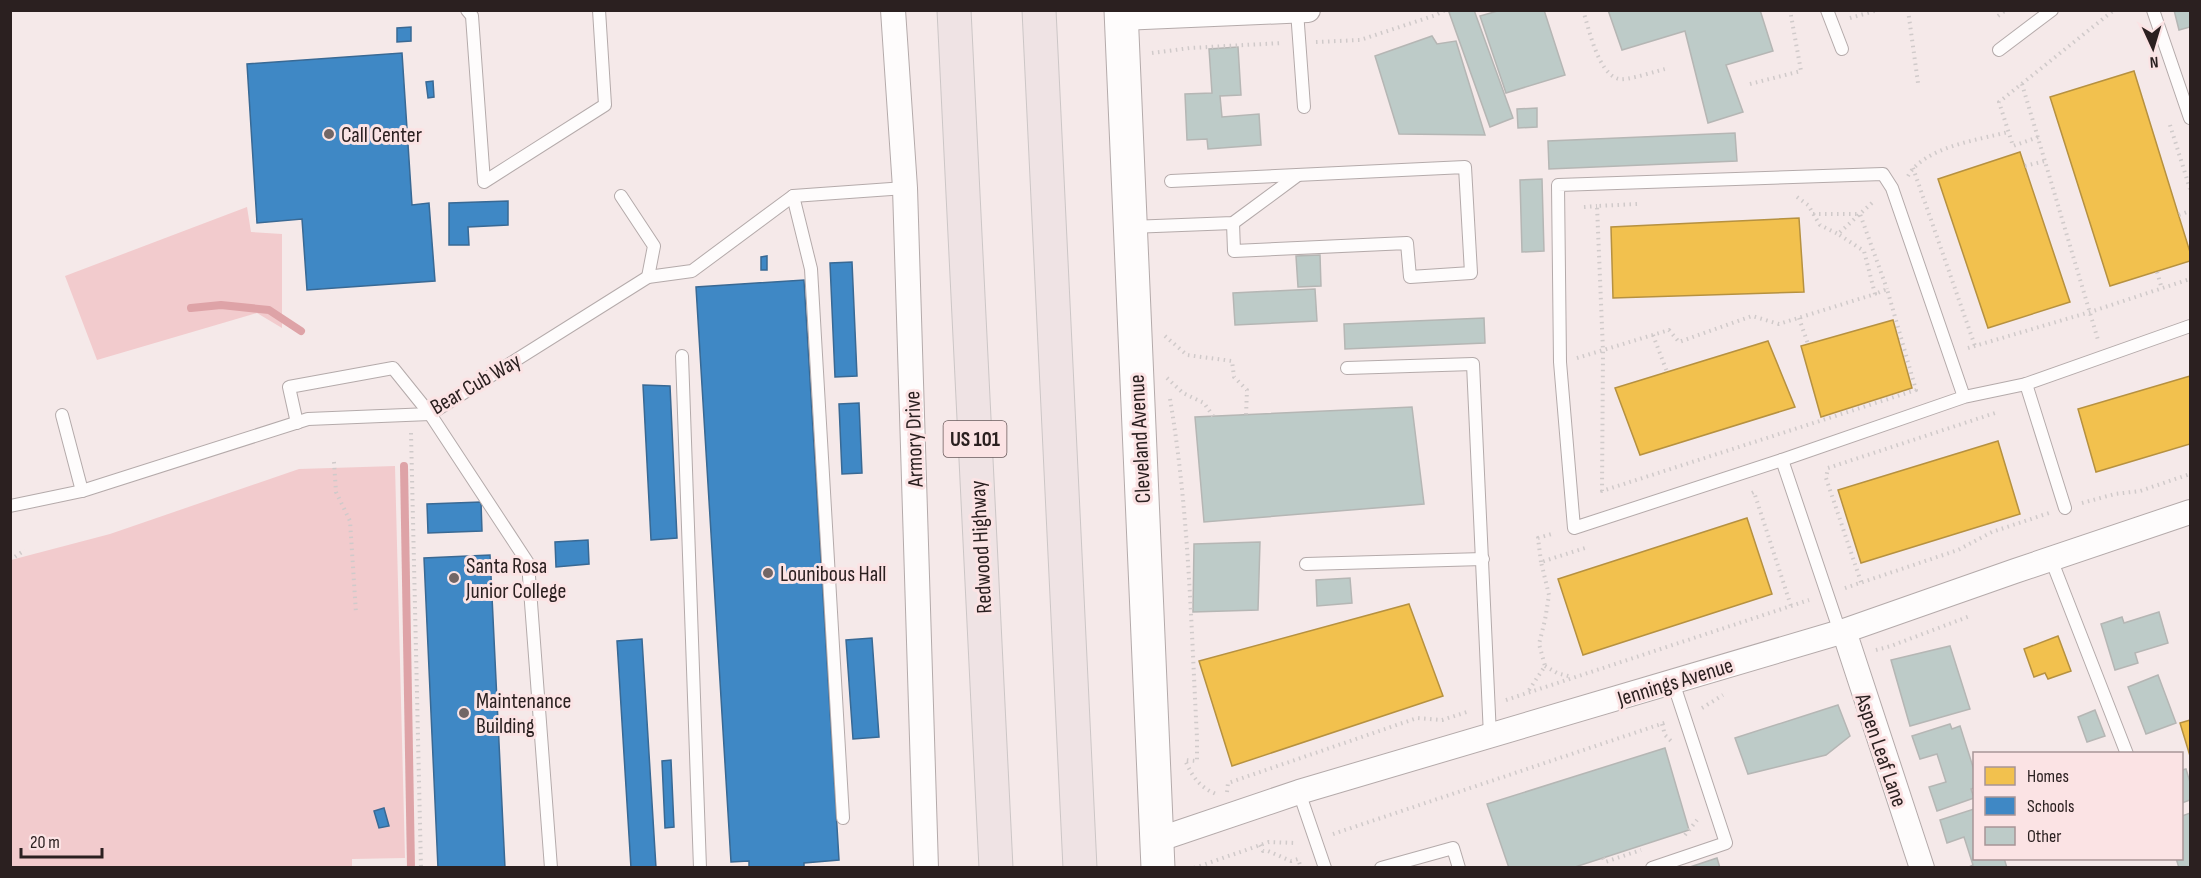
<svg xmlns="http://www.w3.org/2000/svg" width="2201" height="878" viewBox="0 0 2201 878" font-family="'Sofia Sans Condensed',sans-serif">
  <rect width="100%" height="100%" fill="#f5e9e9"/>
  <g fill="#f2cbcd">
    <polygon points="247,207 251,232 282,234 282,328 257,313 97,360 65,276"/>
    <polygon points="395,466 405,858 352,859 352,868 11,868 11,560 110,534 299,469"/>
  </g>
  <g fill="#f2c14e" stroke="#b69140" stroke-width="1.5">
    <polygon points="2134,71 2190,252 2190,261 2110,286 2050,97"/>
    <polygon points="2020,152 2070,302 1988,328 1938,179"/>
    <polygon points="1799,218 1804,292 1613,298 1611,227"/>
    <polygon points="1893,320 1912,388 1821,417 1801,346"/>
    <polygon points="1768,341 1795,407 1640,455 1615,388"/>
    <polygon points="2190,376 2190,444 2096,472 2078,409"/>
    <polygon points="1998,441 2020,514 1861,563 1838,490"/>
    <polygon points="1747,518 1772,594 1583,655 1558,579"/>
    <polygon points="1409,604 1443,696 1232,766 1199,661"/>
    <polygon points="2058,636 2071,671 2048,679 2045,673 2034,677 2024,649"/>
    <polygon points="2190,720 2190,756 2180,723"/>
  </g>
  <g fill="#3f88c5" stroke="#396994" stroke-width="1.5">
    <polygon points="411,27 411,41 397,42 397,28"/>
    <polygon points="402,53 412,205 429,203 435,281 307,290 302,219 257,223 247,64"/>
    <polygon points="433,81 434,97 428,98 426,82"/>
    <polygon points="508,201 508,225 468,227 469,245 449,245 449,203"/>
    <polygon points="767,256 767,270 761,270 761,257"/>
    <polygon points="852,262 857,376 835,377 830,263"/>
    <polygon points="804,280 839,860 804,863 804,868 749,868 749,861 731,862 696,287"/>
    <polygon points="643,385 670,386 677,538 651,540"/>
    <polygon points="859,403 862,473 842,474 839,404"/>
    <polygon points="481,502 482,531 428,533 427,504"/>
    <polygon points="588,540 589,564 556,567 555,542"/>
    <polygon points="490,555 505,868 438,868 424,558"/>
    <polygon points="872,638 879,737 853,739 846,640"/>
    <polygon points="642,639 656,868 631,868 617,641"/>
    <polygon points="671,760 674,827 665,828 662,761"/>
    <polygon points="384,808 389,826 379,828 374,811"/>
  </g>
  <g fill="none" stroke-linecap="round" stroke-linejoin="round">
    <g stroke="#dea3a7" stroke-width="8">
      <polyline points="191,308 221,305 269,310 301,331"/>
      <polyline points="404,466 411,868"/>
    </g>
  </g>
  <g fill="#bdcbc8" stroke="#b5b6b4" stroke-width="1.5">
    <polygon points="1453,10 1474,10 1513,118 1490,127 1449,12"/>
    <polygon points="1501,10 1544,10 1565,75 1506,93 1480,16"/>
    <polygon points="1608,10 1760,10 1773,51 1726,65 1743,112 1708,123 1685,31 1622,50"/>
    <polygon points="2174,10 2190,10 2190,27 2179,30"/>
    <polygon points="1432,36 1437,44 1456,41 1485,135 1399,134 1375,56"/>
    <polygon points="1238,47 1241,95 1220,96 1222,117 1259,114 1261,145 1208,149 1207,139 1187,140 1185,94 1212,93 1209,49"/>
    <polygon points="1537,108 1537,127 1518,128 1517,109"/>
    <polygon points="1735,133 1737,161 1549,169 1548,141"/>
    <polygon points="1542,179 1544,251 1522,252 1520,180"/>
    <polygon points="1320,255 1321,286 1298,287 1296,256"/>
    <polygon points="1315,289 1317,321 1235,325 1233,293"/>
    <polygon points="1484,318 1485,343 1345,349 1344,324"/>
    <polygon points="1412,407 1424,504 1204,522 1195,417"/>
    <polygon points="1260,542 1258,610 1193,612 1194,544"/>
    <polygon points="1350,578 1352,603 1317,606 1316,580"/>
    <polygon points="2159,612 2168,643 2135,653 2138,663 2115,670 2101,624 2122,617 2124,623"/>
    <polygon points="1950,646 1970,709 1910,726 1891,660"/>
    <polygon points="2158,675 2176,723 2146,734 2128,687"/>
    <polygon points="1838,705 1850,736 1826,755 1748,774 1735,738"/>
    <polygon points="2095,710 2105,736 2087,742 2078,717"/>
    <polygon points="1950,724 1952,729 1960,726 1974,770 1974,788 1971,789 1974,798 1937,811 1929,787 1946,782 1937,754 1920,759 1912,736"/>
    <polygon points="1665,748 1689,830 1572,868 1509,868 1487,804"/>
    <polygon points="2186,769 2190,782 2190,800 2182,803 2182,770"/>
    <polygon points="1974,809 1974,858 2004,858 2007,868 1967,868 1973,865 1964,837 1947,843 1940,820"/>
    <polygon points="2190,813 2190,868 2179,868 2176,858 2182,858 2182,816"/>
    <polygon points="1717,858 1720,868 1687,868"/>
  </g>
  <g fill="none" stroke-linecap="round" stroke-linejoin="round">
    <defs>
      <g id="lane">
        <polyline points="467,10 472,16 484,182 605,105 599,10"/>
        <polyline points="1827,10 1842,49"/>
        <polyline points="2153,10 2190,118"/>
        <polyline points="1297,11 1304,107"/>
        <polyline points="1999,50 2052,10"/>
        <polyline points="1171,181 1465,167 1471,273 1410,277 1407,243 1234,251 1233,223"/>
        <polyline points="621,196 654,246 648,277"/>
        <polyline points="793,196 811,269 843,818"/>
        <polyline points="1130,227 1233,223 1298,175"/>
        <polyline points="682,356 700,868"/>
        <polyline points="1347,368 1473,364 1490,736"/>
        <polyline points="2026,384 2065,508"/>
        <polyline points="1964,397 1892,188 1883,174 1558,185 1560,362 1574,528 1782,460 1964,397 2026,384 2190,326"/>
        <polyline points="62,415 82,491"/>
        <polyline points="297,423 289,387 393,368 430,414 528,563 551,868"/>
        <polyline points="1782,460 1840,632"/>
        <polyline points="10,506 82,491 308,419 430,414 648,277 692,271 793,196 905,188"/>
        <polyline points="2051,559 2127,754"/>
        <polyline points="1306,564 1483,559"/>
        <polyline points="1299,792 1325,868"/>
        <polyline points="1381,868 1453,848 1459,868"/>
        <polyline points="1652,868 1726,843 1673,682"/>
      </g>
      <g id="street">
        <polyline points="893,10 905,188 926,868"/>
        <polyline points="1121,18 1308,10"/>
        <polyline points="1844,631 1922,868"/>
        <polyline points="1157,840 1299,792 1844,631 2015,571 2190,512"/>
      </g>
      <polyline id="secondary" points="1121,10 1158,868"/>
      <g id="highway">
        <polyline points="954,10 996,868"/>
        <polyline points="1039,10 1080,868"/>
      </g>
    </defs>
    <use href="#lane" stroke="#b4aaaa" stroke-width="14"/>
    <use href="#street" stroke="#b4aaaa" stroke-width="26"/>
    <use href="#secondary" stroke="#b4aaaa" stroke-width="35"/>
    <use href="#highway" stroke="#ccc6c6" stroke-width="35"/>
    <g stroke="#d0caca" stroke-width="4" stroke-dasharray="1.5 4.5" stroke-linecap="butt">
      <path d="M 1583,10 C 1589,29 1598,74 1619,79 C 1626,81 1660,70 1669,68"/>
      <polyline points="1908,10 1918,83"/>
      <polyline points="1998,16 2006,10"/>
      <polyline points="1850,18 1878,10"/>
      <polyline points="1316,42 1360,40 1436,15 1445,10"/>
      <polyline points="1152,53 1190,48 1282,43"/>
      <polyline points="1750,84 1801,71 1790,10"/>
      <polyline points="2022,84 2098,340"/>
      <polyline points="2170,125 2190,189"/>
      <polyline points="2038,137 2013,146 1999,102 2114,10"/>
      <polyline points="2025,166 2045,161"/>
      <polyline points="1913,168 1975,346"/>
      <path d="M 1908,176 C 1924,147 1978,140 2008,132"/>
      <polyline points="1797,197 1808,205 1820,225 1838,234"/>
      <polyline points="1637,204 1597,206 1603,351 1602,491 1916,390 1887,289 1875,294"/>
      <polyline points="1584,207 1597,206"/>
      <polyline points="1813,214 1860,214 1887,289"/>
      <polyline points="2179,215 2190,211"/>
      <polyline points="2157,272 2162,289"/>
      <polyline points="1799,318 1808,344"/>
      <polyline points="1653,335 1667,372"/>
      <polyline points="1165,336 1187,355 1232,361 1234,377 1247,390 1246,415"/>
      <polyline points="1968,348 2090,312 2190,279"/>
      <polyline points="1577,358 1669,330 1679,342 1752,316 1779,324 1875,294 1864,251 1838,234 1874,201"/>
      <polyline points="1167,378 1183,393 1204,403 1213,416"/>
      <path d="M 1170,399 C 1189,511 1191,625 1197,738 L 1197,761 L 1185,760 C 1192,776 1199,787 1216,794"/>
      <polyline points="411,433 421,868"/>
      <polyline points="334,462 336,492 350,521 356,613"/>
      <polyline points="1752,493 1754,492 1791,606"/>
      <polyline points="2082,503 2115,494 2140,491 2190,474"/>
      <polyline points="10,560 25,550"/>
      <polyline points="1541,562 1538,538 1555,533"/>
      <polyline points="1861,582 1826,478 1828,468 1995,413"/>
      <polyline points="1845,588 1958,550 1992,532 2049,513"/>
      <polyline points="1876,650 1891,646 1970,616"/>
      <polyline points="1545,666 1557,673 1572,677"/>
      <polyline points="1529,690 1545,666 1539,644 1545,620 1549,595 1541,562 1585,548"/>
      <polyline points="1506,700 1809,600"/>
      <polyline points="1702,708 1723,695"/>
      <polyline points="1662,724 1665,735 1671,741"/>
      <polyline points="1227,792 1228,783 1417,718 1442,720 1470,711"/>
      <polyline points="1333,834 1667,722"/>
      <polyline points="1685,835 1697,820"/>
      <polyline points="1260,845 1263,851 1268,851 1291,861 1298,859 1301,868"/>
      <polyline points="1603,858 1605,862 1641,850"/>
      <polyline points="1194,868 1269,842 1296,843"/>
    </g>
    <use href="#lane" stroke="#fefcfc" stroke-width="12"/>
    <use href="#street" stroke="#fefcfc" stroke-width="24"/>
    <use href="#secondary" stroke="#fefcfc" stroke-width="33"/>
    <use href="#highway" stroke="#efe3e4" stroke-width="33"/>
  </g>
  <g fill="#726666" stroke="#fbe3e4" stroke-width="2">
    <circle cx="329" cy="134" r="6"/>
    <circle cx="768" cy="573" r="6"/>
    <circle cx="454" cy="578" r="6"/>
    <circle cx="464" cy="713" r="6"/>
  </g>
  <g text-anchor="middle" stroke-width="6" stroke-linejoin="round" paint-order="stroke">
    <rect fill="#fbe3e4" stroke="#695a5b" stroke-width="1.5" x="943.5" y="421" width="63" height="36" rx="4.5"/>
    <g font-size="21" font-weight="bold" fill="#2b2020">
      <text x="975" y="446">US 101</text>
    </g>
    <g font-size="22" fill="#2b2020" stroke="#fbe3e4" text-anchor="start">
      <text x="341" y="142">Call Center</text>
      <text x="466" y="573">Santa Rosa<tspan x="466" dy="25">Junior College</tspan></text>
      <text x="780" y="581">Lounibous Hall</text>
      <text x="476" y="708">Maintenance<tspan x="476" dy="25">Building</tspan></text>
    </g>
    <g font-size="22" fill="#2b2020" stroke="#fbe3e4">
      <text transform="translate(475 383) rotate(-30)" y="8">Bear Cub Way</text>
      <text transform="translate(913 439) rotate(-92)" y="8">Armory Drive</text>
      <text transform="translate(1139 439) rotate(-93)" y="8">Cleveland Avenue</text>
      <text transform="translate(980 547) rotate(-93)" y="8">Redwood Highway</text>
      <text transform="translate(1675 681) rotate(-17)" y="8">Jennings Avenue</text>
      <text transform="translate(1882 750) rotate(71)" y="8">Aspen Leaf Lane</text>
    </g>
  </g>
  <rect width="2201" height="878" fill="none" stroke="#2b2020" stroke-width="24"/>
  <rect x="1973" y="752" width="210" height="108" fill="#fbe3e4" stroke="#a89596" stroke-width="1.5"/>
  <rect x="1985" y="767" width="30" height="18" fill="#f2c14e" stroke="#a89596" stroke-width="1.5"/>
  <text x="2027" y="782" font-size="18" fill="#2b2020">Homes</text>
  <rect x="1985" y="797" width="30" height="18" fill="#3f88c5" stroke="#a89596" stroke-width="1.5"/>
  <text x="2027" y="812" font-size="18" fill="#2b2020">Schools</text>
  <rect x="1985" y="827" width="30" height="18" fill="#bdcbc8" stroke="#a89596" stroke-width="1.5"/>
  <text x="2027" y="842" font-size="18" fill="#2b2020">Other</text>
  <g transform="translate(2153 48) rotate(176)" stroke="#fbe3e4" stroke-width="4.5" paint-order="stroke">
  <path d="M0-4.5L10 22L0 15L-10 22Z" fill="#2b2020"/>
  <text y="-9" font-size="16" font-weight="bold" text-anchor="middle" fill="#2b2020">N</text>
  </g>
  <path d="M21 848v9h81v-9" fill="none" stroke="#2b2020" stroke-width="3"/>
  <text x="30" y="848" font-size="18" fill="#2b2020" stroke="#fbe3e4" stroke-width="4.5" paint-order="stroke">20 m</text>
</svg>
